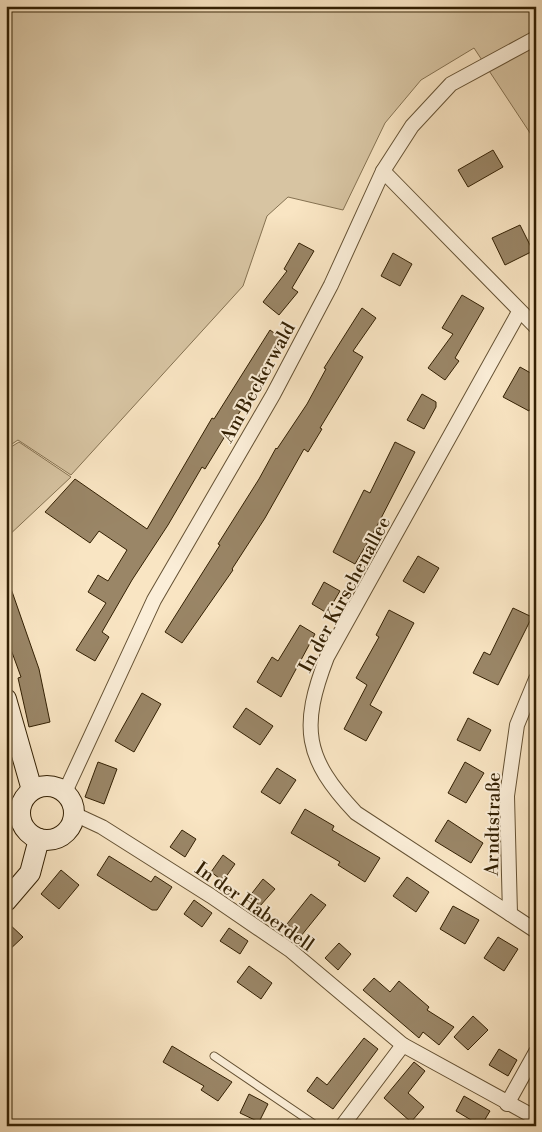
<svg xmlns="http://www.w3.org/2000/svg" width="542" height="1132" viewBox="0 0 542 1132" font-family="'Libre Bodoni',serif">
  <rect width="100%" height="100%" fill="#f9e5c3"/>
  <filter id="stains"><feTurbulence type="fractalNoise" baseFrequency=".004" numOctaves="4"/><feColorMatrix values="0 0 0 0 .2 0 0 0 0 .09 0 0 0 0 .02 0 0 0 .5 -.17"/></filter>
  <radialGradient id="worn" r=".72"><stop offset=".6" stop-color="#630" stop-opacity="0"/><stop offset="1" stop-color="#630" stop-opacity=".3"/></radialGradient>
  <g fill="#d7c4a2" stroke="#857252">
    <polygon points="6,6 536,6 536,142 474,48 421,80 385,123 343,210 288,197 267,216 243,286 71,475 18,440 6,448"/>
    <polygon points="19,442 71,477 6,538 6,450"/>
  </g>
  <g fill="#9a8667" stroke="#332003">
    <polygon points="493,150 503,167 468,187 458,170"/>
    <polygon points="520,225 533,251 505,265 492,238"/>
    <polygon points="299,243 314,251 292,288 298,292 279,315 263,302 287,271 284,269"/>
    <polygon points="393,253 412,264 400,286 381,276"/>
    <polygon points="462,295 484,308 455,358 459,361 445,380 428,368 453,334 442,328"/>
    <polygon points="362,308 376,318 353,351 363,357 320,428 322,429 308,452 304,449 265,518 232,569 233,570 182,643 165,632 220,545 218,544 259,479 276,448 277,449 307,404 326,369 324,368"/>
    <polygon points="270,330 285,341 259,376 261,377 205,469 202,467 168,525 132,580 102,632 109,637 95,661 76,650 106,603 88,592 98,575 108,581 127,550 99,531 90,543 45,512 75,479 147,529 212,418 214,419"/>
    <polygon points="520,367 536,376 536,399 529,411 503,397"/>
    <polygon points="422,394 436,402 436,407 424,429 407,420"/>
    <polygon points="395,442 415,452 376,528 355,564 333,552 364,490 370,493"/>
    <polygon points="418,556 439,568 424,593 403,581"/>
    <polygon points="8,580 39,669 50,722 29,727 18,678 21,677 6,636 6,581"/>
    <polygon points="324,582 340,591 327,613 312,604"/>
    <polygon points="513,608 532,617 498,685 473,673 484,652 490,655"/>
    <polygon points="389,610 414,623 370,705 382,712 366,741 344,729 367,685 356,678 379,637 376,635"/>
    <polygon points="300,625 315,634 281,697 257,682 272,657 278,661"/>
    <polygon points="142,693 161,704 134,752 115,741"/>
    <polygon points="246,708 273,726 260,745 233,727"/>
    <polygon points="468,718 491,730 480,751 457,740"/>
    <polygon points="98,762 117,769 104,804 85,797"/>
    <polygon points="465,762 484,773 466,803 448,793"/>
    <polygon points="277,768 296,780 280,804 261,792"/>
    <polygon points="305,809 334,826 332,830 380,858 365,882 338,865 340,862 291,833"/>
    <polygon points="448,820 483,843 471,863 435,841"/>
    <polygon points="182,830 196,839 185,857 170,847"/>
    <polygon points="223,855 235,864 223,881 211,872"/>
    <polygon points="109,856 151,882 155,876 172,887 157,910 152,910 97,875"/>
    <polygon points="61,870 79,885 59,909 41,894"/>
    <polygon points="407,877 429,892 416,912 393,896"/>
    <polygon points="263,879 275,889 260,906 249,897"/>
    <polygon points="311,894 326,905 301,936 287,924"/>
    <polygon points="194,900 212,913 202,927 184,914"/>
    <polygon points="453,906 479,920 465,944 440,929"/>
    <polygon points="6,921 23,937 6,953"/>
    <polygon points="229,928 248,941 240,954 220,941"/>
    <polygon points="498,937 518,949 504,971 484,958"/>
    <polygon points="339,943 351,954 338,970 325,958"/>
    <polygon points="249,966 272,983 261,999 237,982"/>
    <polygon points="374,978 390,992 399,981 429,1007 427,1010 454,1027 439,1045 423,1032 419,1038 363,990"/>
    <polygon points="473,1016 488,1030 468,1050 454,1037"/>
    <polygon points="364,1038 378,1049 333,1109 307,1091 317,1077 327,1085"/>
    <polygon points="172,1046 232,1082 218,1101 201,1090 204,1086 163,1062"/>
    <polygon points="499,1049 517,1060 508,1076 489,1065"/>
    <polygon points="414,1062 425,1071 408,1093 424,1107 411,1122 384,1098"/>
    <polygon points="249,1094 268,1104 259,1122 240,1113"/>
    <polygon points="464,1096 490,1111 481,1126 456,1111"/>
  </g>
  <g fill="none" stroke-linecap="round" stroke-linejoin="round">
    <defs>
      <g id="lane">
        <polyline points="6,811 23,800"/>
        <polyline points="214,1056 317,1126"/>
      </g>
      <g id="street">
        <polyline points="383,171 536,327"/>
        <path d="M 519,312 L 327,657 C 300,727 304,758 356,813 L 536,931"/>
        <polyline points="65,792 154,600 273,395 331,285 383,171 412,126 451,84 536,38"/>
        <polyline points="74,814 102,827 211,896 290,950 403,1045 536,1118"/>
        <polyline points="510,914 507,796 517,725 536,679"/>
        <polyline points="507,1104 536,1052"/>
        <polyline points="342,1126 403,1045"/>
      </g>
      <g id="secondary">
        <polyline points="6,699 32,790"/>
        <circle cx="47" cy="813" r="27"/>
        <polyline points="6,901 30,873 39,839"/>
      </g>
    </defs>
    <use href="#lane" stroke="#645133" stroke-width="9"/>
    <use href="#street" stroke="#645133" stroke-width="16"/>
    <use href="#secondary" stroke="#332003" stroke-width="22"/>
    <use href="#lane" stroke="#fbeed8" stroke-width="7"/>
    <use href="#street" stroke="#fbeed8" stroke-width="14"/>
    <use href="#secondary" stroke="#fbeed8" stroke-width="20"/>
  </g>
  <g text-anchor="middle" stroke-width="4" stroke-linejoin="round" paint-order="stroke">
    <g font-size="19" fill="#332003" stroke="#fbeed8">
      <text transform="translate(257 382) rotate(-61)" y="7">Am Beckerwald</text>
      <text transform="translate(344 594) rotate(-62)" y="7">In der Kirschenallee</text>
      <text transform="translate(492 824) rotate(-89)" y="7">Arndtstraße</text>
      <text transform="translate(255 906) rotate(35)" y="7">In der Haberdell</text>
    </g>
  </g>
  <rect width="542" height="1132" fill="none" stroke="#f9e5c3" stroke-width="25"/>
  <rect x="8" y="8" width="527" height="1117" fill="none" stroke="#332003" stroke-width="2.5"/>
  <rect x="12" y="12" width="517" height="1107" fill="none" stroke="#332003"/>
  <rect width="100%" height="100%" filter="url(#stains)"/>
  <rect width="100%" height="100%" fill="url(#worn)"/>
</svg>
